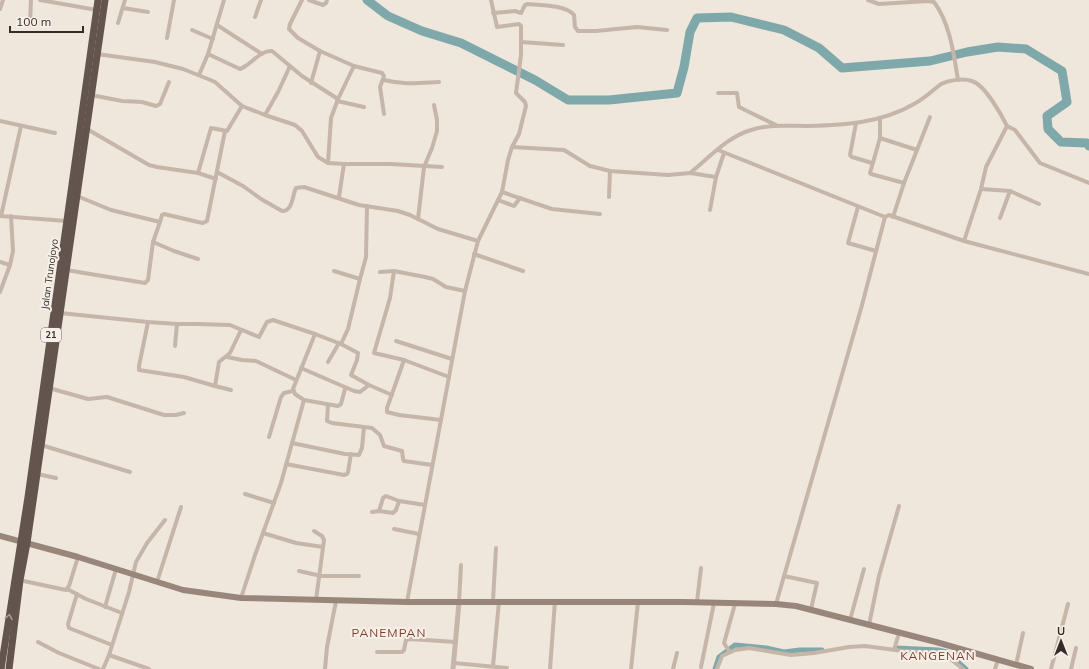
<svg xmlns="http://www.w3.org/2000/svg" width="1089" height="669" viewBox="0 0 1089 669" font-family="Mulish,sans-serif">
  <rect width="100%" height="100%" fill="#efe6dc"/>
  <g fill="none" stroke-linecap="round" stroke-linejoin="round">
    <g stroke="#7ea8a9" stroke-width="5">
      <polyline points="896,648 938,650 947,652 966,669"/>
      <polyline points="715,669 719,657 735,645 766,648 784,652 800,650 822,650"/>
    </g>
    <polyline stroke="#7ea8a9" stroke-width="9" points="367,0 388,16 422,31 461,43 535,80 568,100 609,100 677,93 684,67 690,32 697,18 731,17 784,30 819,48 842,68 930,61 967,52 998,47 1026,49 1062,71 1067,102 1047,116 1048,129 1061,142 1087,143 1089,146"/>
    <g stroke="#c6b6a9" stroke-width="4">
      <polyline points="40,0 97,10"/>
      <polyline points="302,0 290,24 289,29 298,38 320,51"/>
      <polyline points="309,0 323,5 326,3 327,0"/>
      <polyline points="491,0 497,27 519,24 521,26 521,55 516,93 525,102 526,106 519,134 512,147"/>
      <path d="M 868,0 L 879,4 L 928,1 L 934,2 C 950,23 954,55 958,80"/>
      <polyline points="123,8 148,12"/>
      <polyline points="0,9 3,0"/>
      <path d="M 493,13 L 515,11 L 521,13 L 525,5 L 528,4 C 540,5 566,5 574,15 L 575,27 L 578,31 L 596,31 L 637,27 L 667,30"/>
      <polyline points="255,17 261,0"/>
      <polyline points="118,23 125,0"/>
      <polyline points="30,24 31,0"/>
      <polyline points="217,25 262,54"/>
      <polyline points="192,30 213,39"/>
      <polyline points="167,38 174,0"/>
      <polyline points="521,42 563,45"/>
      <polyline points="97,54 155,62 183,69 208,79 215,82 242,106 265,115 295,125 302,131 318,157 328,163 344,164 391,164 442,167"/>
      <path d="M 208,54 L 240,69 C 251,65 260,50 272,51 L 302,76 L 338,99 L 331,118 L 328,163"/>
      <polyline points="199,75 208,54 224,0"/>
      <path d="M 384,80 C 404,85 418,83 439,82"/>
      <polyline points="311,83 320,51 354,66 382,73 384,76 380,87 384,114"/>
      <polyline points="718,93 737,93 739,107 776,125"/>
      <polyline points="91,95 122,101 142,102 156,106 160,104 169,82"/>
      <polyline points="338,99 354,66"/>
      <polyline points="337,101 364,107"/>
      <polyline points="265,115 278,92 290,66"/>
      <polyline points="880,119 880,138 870,173 871,174 904,183"/>
      <polyline points="0,121 55,133"/>
      <polyline points="856,123 850,155 852,157 872,163"/>
      <polyline points="1007,126 1015,130 1040,163 1089,183"/>
      <polyline points="87,129 149,165 157,167 198,173 216,179"/>
      <polyline points="880,138 917,150"/>
      <polyline points="718,150 885,217"/>
      <path d="M 217,172 L 243,186 L 261,199 L 282,211 C 293,211 292,196 296,188 L 304,187 L 359,205 L 398,211 L 410,215 L 438,229 L 478,241"/>
      <polyline points="198,173 211,128 227,131 242,106"/>
      <path d="M 690,173 C 709,158 727,137 751,130 C 770,124 789,126 808,126 C 845,125 881,123 914,104 C 924,99 932,91 941,84 C 949,80 963,78 972,81 C 985,85 1001,114 1007,126 L 986,167 L 981,189 L 964,241"/>
      <polyline points="981,189 1010,191 1000,218"/>
      <polyline points="1010,191 1039,204"/>
      <polyline points="502,192 552,209 600,214"/>
      <polyline points="77,196 111,210 160,222 153,242"/>
      <polyline points="339,197 344,164"/>
      <polyline points="609,197 610,171"/>
      <polyline points="498,200 514,206 520,198"/>
      <polyline points="858,207 848,243 876,251"/>
      <polyline points="710,210 716,177 724,153"/>
      <polyline points="0,216 67,221"/>
      <polyline points="1,216 21,126"/>
      <polyline points="893,217 904,183 930,117"/>
      <polyline points="418,219 424,167 432,148 437,131 437,120 434,105"/>
      <polyline points="160,222 162,215 164,214 198,222 203,223 207,221 225,131"/>
      <polyline points="474,254 523,271"/>
      <polyline points="0,262 10,265"/>
      <polyline points="66,270 145,283 148,280 153,242 174,251 198,259"/>
      <polyline points="394,271 390,298 374,353 404,360 449,377"/>
      <polyline points="380,272 394,271 425,277 433,279 446,287 465,291"/>
      <polyline points="360,279 366,257 367,206"/>
      <polyline points="0,292 10,265 13,251 11,216"/>
      <polyline points="60,313 148,322 177,324 197,324 230,325 259,337 267,322 273,320 315,334"/>
      <polyline points="148,322 139,366 139,370 184,377 215,386 231,390"/>
      <polyline points="396,341 452,359"/>
      <polyline points="341,344 358,353 357,360 351,375 369,385"/>
      <polyline points="175,346 177,324"/>
      <polyline points="227,357 242,360 256,361 296,380"/>
      <polyline points="404,360 387,408 387,412 399,415 441,420"/>
      <polyline points="328,362 339,343"/>
      <polyline points="301,368 354,391 360,392 369,385 392,395"/>
      <polyline points="215,386 219,362 230,353 241,330"/>
      <polyline points="49,388 88,399 107,397 164,415 176,415 184,413"/>
      <polyline points="304,400 338,406 341,404 345,389"/>
      <polyline points="328,405 327,421 332,423 372,428 380,435 384,446 402,451 403,459 404,461 432,465"/>
      <polyline points="269,437 281,397 284,393 293,391"/>
      <polyline points="292,443 345,454 359,455 362,448 364,427"/>
      <polyline points="41,445 130,472"/>
      <polyline points="286,464 344,475 347,474 348,472 351,454"/>
      <polyline points="37,474 56,478"/>
      <polyline points="245,494 274,503"/>
      <polyline points="379,511 383,498 386,496 399,501 425,505"/>
      <polyline points="372,512 379,511 393,513 396,510 399,501"/>
      <polyline points="394,529 419,534"/>
      <polyline points="314,531 322,536 324,540 316,600"/>
      <polyline points="263,533 296,543 323,547"/>
      <polyline points="299,571 321,576 359,576"/>
      <polyline points="784,576 817,583 811,609"/>
      <polyline points="19,580 66,590 69,586 78,557"/>
      <polyline points="157,582 181,507"/>
      <polyline points="67,589 86,599 122,613"/>
      <polyline points="77,594 68,624 69,628 112,645"/>
      <polyline points="241,598 255,555 281,483 304,400 295,394 293,389 315,334 341,344 348,329 360,279 334,271"/>
      <polyline points="493,601 496,548"/>
      <polyline points="407,602 465,291 478,241 502,192 508,160 512,147 564,150 590,166 610,171 668,175 690,173 716,177"/>
      <polyline points="459,602 461,565"/>
      <polyline points="697,602 701,568"/>
      <polyline points="776,604 862,305 885,217 889,215 964,241 1089,274"/>
      <polyline points="105,607 116,569"/>
      <polyline points="850,620 864,569"/>
      <polyline points="869,625 879,576 899,506"/>
      <polyline points="38,642 59,653 99,669"/>
      <polyline points="894,650 899,633"/>
      <polyline points="729,651 724,643 735,604"/>
      <polyline points="377,652 402,652 404,650 406,640 410,639 456,642"/>
      <polyline points="953,661 958,648"/>
      <polyline points="454,663 507,668"/>
      <polyline points="1016,665 1023,633"/>
      <polyline points="493,666 499,601"/>
      <polyline points="701,667 714,603"/>
      <polyline points="103,669 109,655"/>
      <polyline points="149,669 109,655 129,592 136,562 147,543 165,520"/>
      <polyline points="325,669 327,647 336,601"/>
      <polyline points="550,669 555,601"/>
      <polyline points="631,669 638,602"/>
      <polyline points="673,669 677,653"/>
      <polyline points="717,669 722,656 735,650 749,648 791,655 814,653 849,647 865,646 903,651 943,653 963,669"/>
      <polyline points="995,669 998,660"/>
      <polyline points="1051,669 1068,604"/>
      <polyline points="1071,669 1076,648"/>
    </g>
    <polyline stroke="#c6b6a9" stroke-width="5" points="453,669 459,602"/>
    <polyline stroke="#99867b" stroke-width="6" points="0,536 78,557 183,590 241,598 407,602 684,602 776,604 796,606 936,642 1031,669"/>
    <g stroke="#64544e" stroke-width="7">
      <polyline points="1,669 28,497 98,0"/>
      <polyline points="9,669 20,580 27,543 37,474 105,0"/>
    </g>
  </g>
  <defs><path id="oneway-chevron" d="M-2-3.5L2.5 0L-2 3.5" fill="none" stroke-width="1.6" stroke-linecap="round" stroke-linejoin="round"/></defs>
  <use stroke="#a69a93" href="#oneway-chevron" transform="translate(9 617) rotate(-81)"/>
  <g text-anchor="middle" stroke-width="4" stroke-linejoin="round" paint-order="stroke">
    <rect fill="#f7f0e8" stroke="#6e6762" stroke-width="1" x="41" y="328" width="20" height="14" rx="3"/>
    <g font-size="9" font-weight="bold" fill="#342c28">
      <text x="51" y="338">21</text>
    </g>
    <g font-size="10" fill="#342c28" stroke="#f7f0e8">
      <text transform="translate(49 274) rotate(-82)" y="4">Jalan Trunojoyo</text>
    </g>
    <g font-size="12" letter-spacing="1" fill="#7b3d29" stroke="#f7f0e8">
      <text x="389" y="637">PANEMPAN</text>
      <text x="938" y="660">KANGENAN</text>
    </g>
  </g>
  <g transform="translate(1061 641)" stroke="#f7f0e8" stroke-width="3" paint-order="stroke">
  <path d="M0-3L7 15L0 10L-7 15Z" fill="#342c28"/>
  <text y="-6" font-size="11" font-weight="bold" text-anchor="middle" fill="#342c28">U</text>
  </g>
  <path d="M10 26v6h73v-6" fill="none" stroke="#342c28" stroke-width="2"/>
  <text x="16" y="26" font-size="12" fill="#342c28" stroke="#f7f0e8" stroke-width="3" paint-order="stroke">100 m</text>
</svg>
